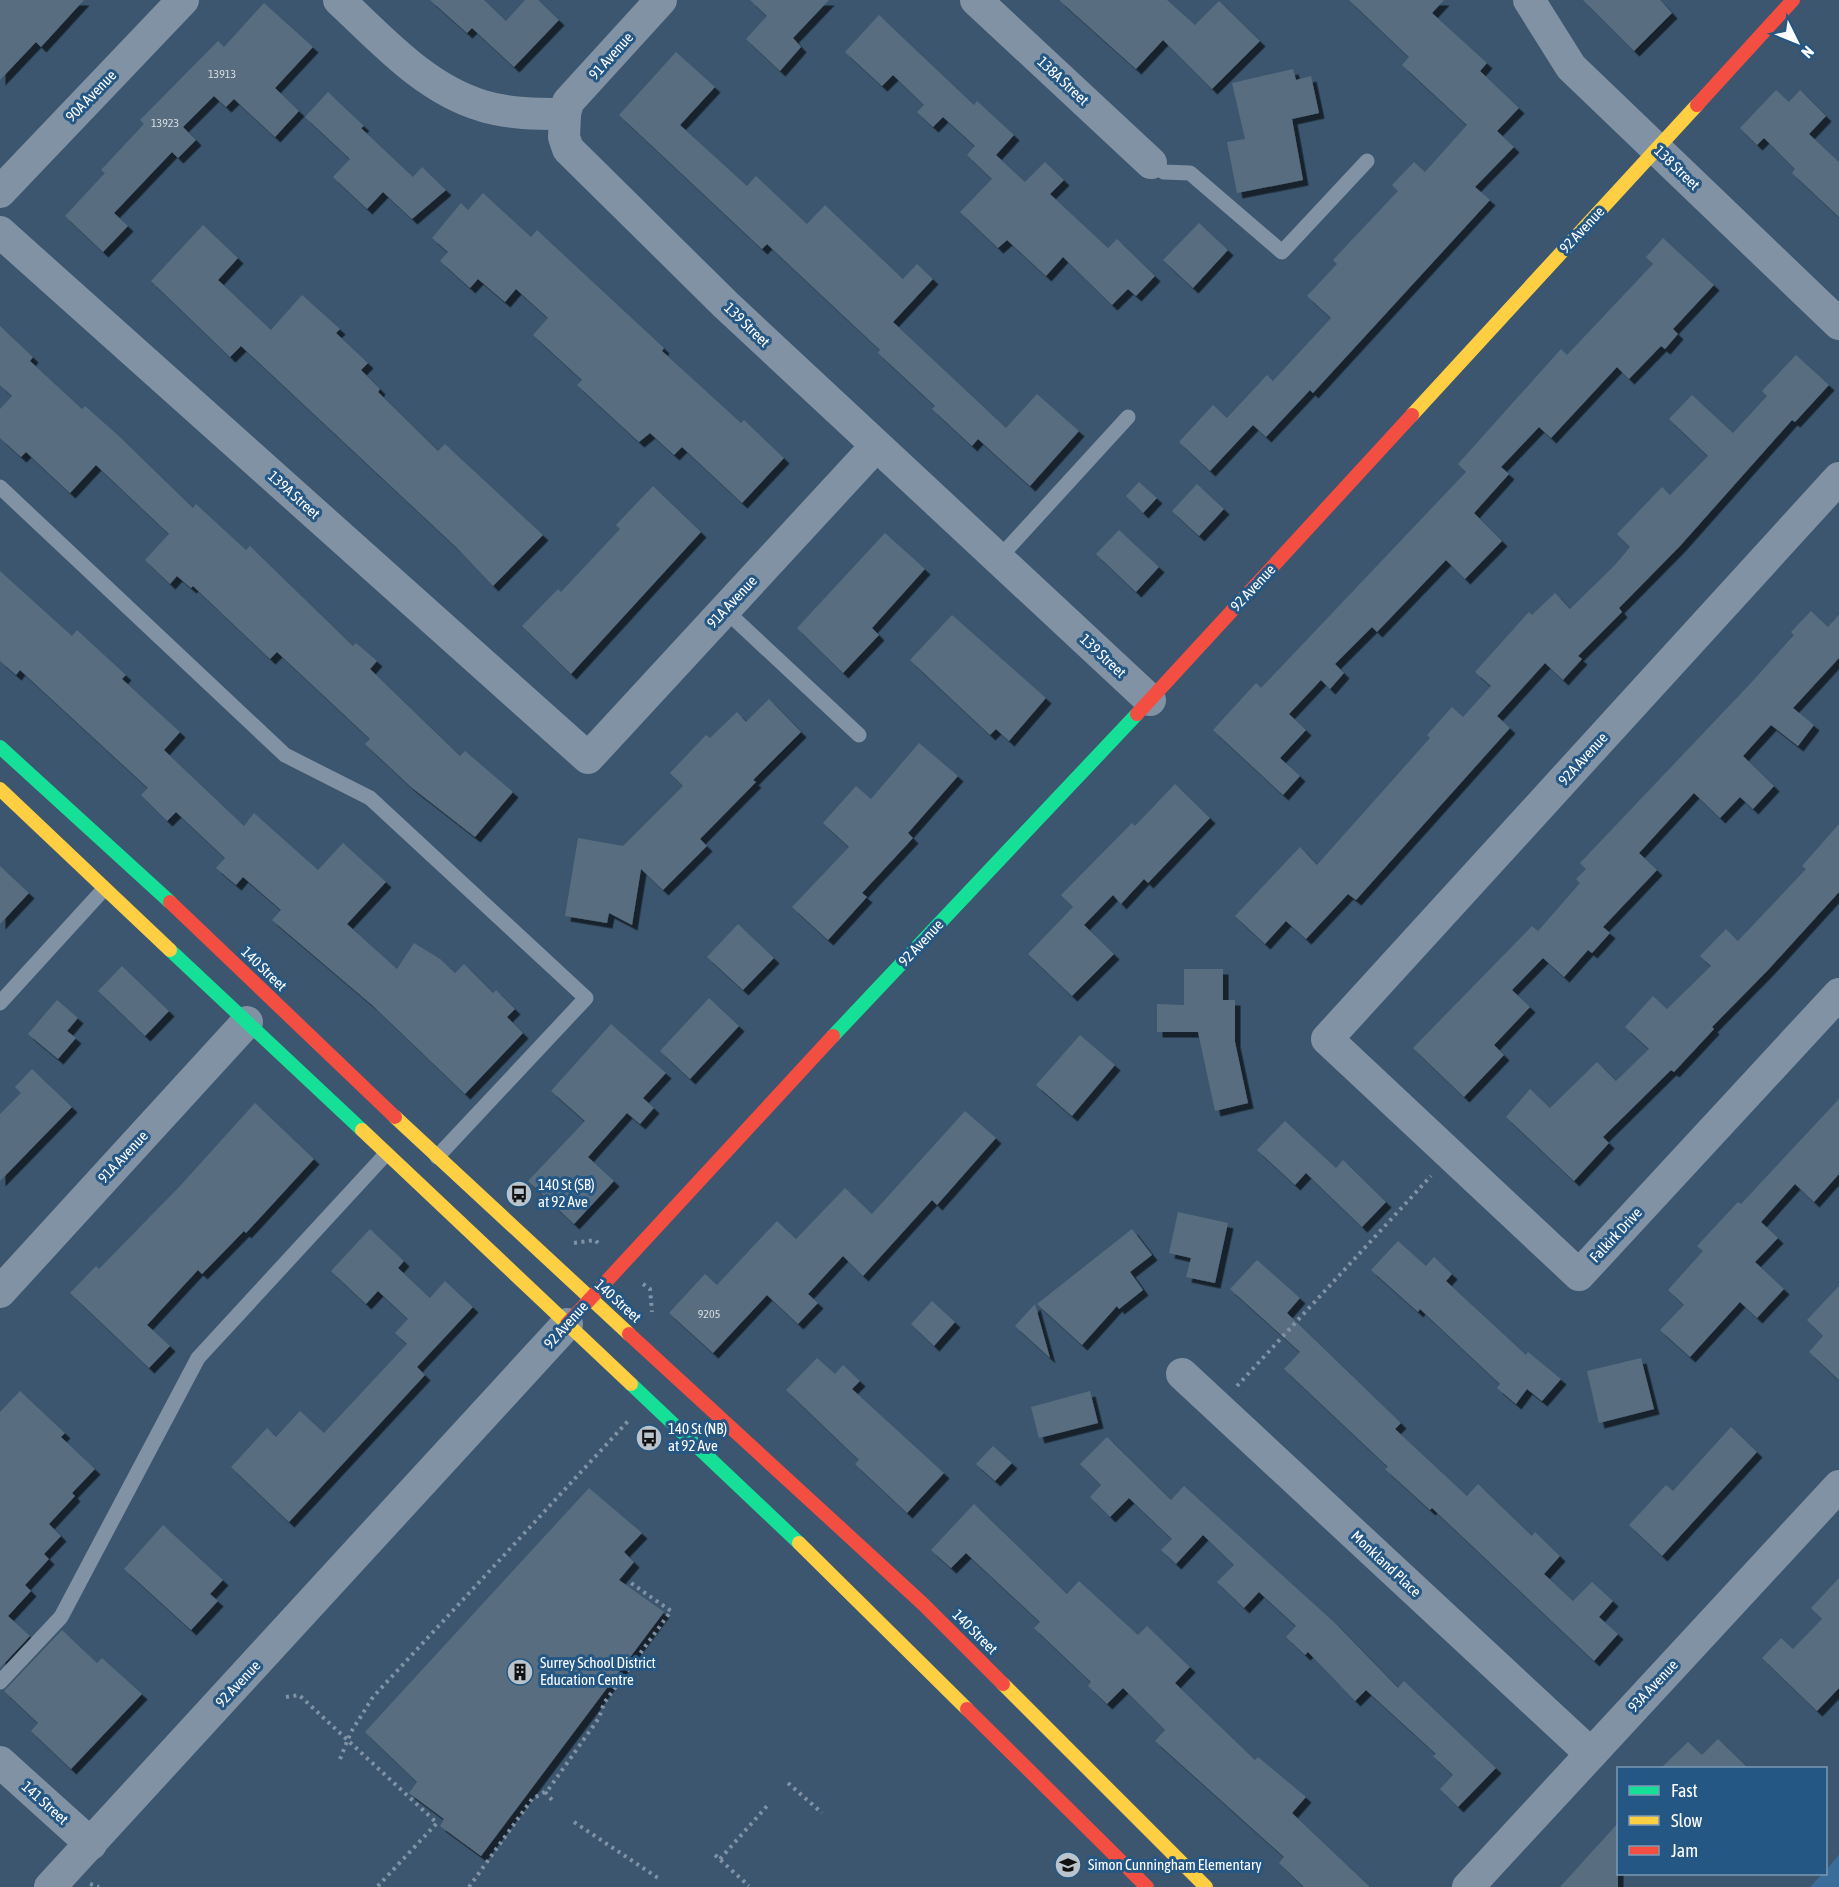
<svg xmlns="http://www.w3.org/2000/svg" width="1839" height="1887" viewBox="0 0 1839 1887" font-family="'Asap Condensed',sans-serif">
  <defs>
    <filter id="shadow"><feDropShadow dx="5.5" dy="5.5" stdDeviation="0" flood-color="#0009"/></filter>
  </defs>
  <rect width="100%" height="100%" fill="#3b566e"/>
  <polygon fill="#3a6d99" points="1839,1855 1839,1887 1810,1887 1822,1874 1826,1874 1826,1870"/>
  <g fill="#586e80" filter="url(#shadow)">
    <polygon points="0,0 84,0 41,47 36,42 0,80"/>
    <polygon points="430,0 484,0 506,21 525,0 538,0 559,20 514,67 472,28 467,33"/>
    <polygon points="750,0 829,0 793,38 801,47 780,71 746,39 767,16"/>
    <polygon points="1059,0 1167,0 1195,25 1219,1 1260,41 1212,89 1163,40 1136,69"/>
    <polygon points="1349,0 1444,0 1432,13 1487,63 1480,71 1519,108 1497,131 1514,147 1475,187 1490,200 1313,393 1310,390 1266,437 1253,425 1210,471 1179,442 1213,405 1227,418 1267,375 1273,381 1331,318 1307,296 1337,264 1333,260 1398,191 1392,185 1414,162 1425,172 1467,125 1402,65 1409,57"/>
    <polygon points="1583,0 1660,0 1672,13 1634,51"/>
    <polygon points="264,3 313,47 275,88 299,111 275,137 234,99 226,107 214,96 183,127 196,140 178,158 172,152 114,213 128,226 103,252 65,216 105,173 101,170 144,124 140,120 218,41 224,47"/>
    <polygon points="879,15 974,105 977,101 1014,135 996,155 1025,182 1045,162 1064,180 1050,194 1108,248 1117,239 1155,276 1136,296 1128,289 1112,305 1063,257 1046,276 1007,240 998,248 960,212 992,179 967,155 975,146 943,117 933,127 917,112 924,105 893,75 882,86 845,52"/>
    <polygon points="676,52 715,87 680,125 747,186 756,176 807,224 825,205 903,279 917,264 933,279 893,322 1006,428 1037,394 1079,431 1030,486 978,439 972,446 932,409 935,406 878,353 880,350 767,244 762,249 619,115"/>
    <polygon points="1293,69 1296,80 1311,76 1319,113 1292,119 1303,180 1237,193 1227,142 1245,139 1232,83"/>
    <polygon points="1776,90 1789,102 1800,90 1826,116 1809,134 1839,162 1839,217 1792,173 1795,169 1764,138 1757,145 1740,128"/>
    <polygon points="328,92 364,126 361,128 413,177 422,167 446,190 412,219 383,192 367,209 333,177 350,159 305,117"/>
    <polygon points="483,193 531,237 537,230 664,348 662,351 741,423 744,420 784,458 742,503 682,447 674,455 650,433 639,442 577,385 582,380 533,335 548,318 516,289 505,302 478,279 470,288 440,261 448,252 432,238 461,203 468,210"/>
    <polygon points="1199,223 1228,250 1193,288 1163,260"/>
    <polygon points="203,225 238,258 218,280 271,330 302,295 340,329 336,333 368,363 361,370 380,389 378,392 438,451 445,444 543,535 493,586 457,548 241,346 230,357 151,281"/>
    <polygon points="1663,238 1714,285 1673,329 1678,334 1665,349 1661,346 1629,379 1617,367 1551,438 1539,427 1501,467 1509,474 1474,513 1502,541 1465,579 1446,560 1377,632 1372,627 1335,664 1344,673 1330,689 1321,680 1289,714 1306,730 1280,758 1300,776 1283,795 1213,730 1256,683 1261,688 1466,472 1458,464 1561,349 1567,355 1653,264 1646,257"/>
    <polygon points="0,326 33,357 30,361 82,409 85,406 120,437 193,508 196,504 246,550 250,546 353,646 356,643 377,661 370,669 460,756 465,751 513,792 475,837 411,787 365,744 370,739 277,652 270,659 193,586 191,588 177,576 170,584 145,560 169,534 96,465 70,493 26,452 21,457 0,438 0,409 12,396 0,385"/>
    <polygon points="1796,355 1829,385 1795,422 1792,420 1680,546 1619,608 1622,612 1578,656 1582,659 1563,680 1545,663 1497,716 1510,728 1356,900 1348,894 1306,939 1286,921 1265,944 1235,916 1300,847 1317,865 1430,738 1427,735 1452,707 1463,717 1491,686 1475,672 1529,612 1532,615 1555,593 1570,609 1615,565 1630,547 1617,534 1662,487 1670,495 1708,456 1669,419 1692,395 1733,433 1767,396 1762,391"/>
    <polygon points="1139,482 1157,498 1143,513 1126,496"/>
    <polygon points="1197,484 1224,509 1199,536 1172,511"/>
    <polygon points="653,486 701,532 571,674 522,626 558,589 561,592 620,529 616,525"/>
    <polygon points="1119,530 1159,567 1136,592 1096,554"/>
    <polygon points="885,533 925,569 872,628 879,635 843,673 797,628"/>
    <polygon points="0,571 72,636 77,630 126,675 122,679 180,732 164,750 244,826 254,813 318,870 343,843 386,882 347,924 397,969 414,943 440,959 455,973 464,964 493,993 496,990 515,1009 507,1017 523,1033 465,1094 372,1005 272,920 281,910 243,877 236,885 216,868 225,858 176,812 167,821 141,795 148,788 20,670 16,675 0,661"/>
    <polygon points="1811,611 1828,627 1839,615 1839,658 1793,708 1814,725 1798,746 1771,725 1743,756 1774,786 1753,809 1740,797 1720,818 1694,793 1639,853 1657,870 1603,927 1610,933 1592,953 1588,950 1564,977 1543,958 1512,990 1530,1007 1494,1045 1504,1055 1464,1097 1413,1048 1532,926 1538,931 1580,883 1576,879 1586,869 1580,863 1750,684 1794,635 1791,632"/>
    <polygon points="952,615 1046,698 1009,741 996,729 990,735 910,660"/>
    <polygon points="769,699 801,732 753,780 756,782 700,839 707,846 663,890 641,869 632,925 609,913 607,923 565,916 578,838 623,846 683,786 670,773 706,735 710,738 737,712 746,722"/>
    <polygon points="919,743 958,776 908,833 913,838 862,893 867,897 828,940 792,907 849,847 823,823 856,786 871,799"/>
    <polygon points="1175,784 1210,818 1148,883 1144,879 1121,904 1113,895 1084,925 1114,954 1072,996 1028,954 1073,907 1061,895 1132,823 1135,826"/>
    <polygon points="1839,824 1839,892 1768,970 1712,1027 1714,1029 1674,1072 1671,1070 1603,1137 1609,1143 1574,1181 1506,1117 1530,1089 1550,1108 1597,1062 1616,1081 1649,1049 1625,1027 1653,996 1667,1009 1711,966 1700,956 1726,929 1738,941 1806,869 1802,866"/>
    <polygon points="0,866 29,893 0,924"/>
    <polygon points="738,924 774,958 743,990 707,957"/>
    <polygon points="122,966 169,1011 145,1036 98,991"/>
    <polygon points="1184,969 1223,969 1223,1000 1235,1000 1235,1042 1248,1103 1215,1111 1198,1032 1157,1032 1157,1004 1184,1005"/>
    <polygon points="709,998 739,1026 690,1079 660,1051"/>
    <polygon points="57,1000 78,1018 67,1031 76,1038 58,1059 28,1034"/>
    <polygon points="611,1024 666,1073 643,1098 654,1108 640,1124 627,1113 588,1157 614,1181 574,1224 528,1181 585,1121 551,1091"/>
    <polygon points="1080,1035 1115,1065 1072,1116 1036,1085"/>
    <polygon points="32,1069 72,1107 0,1181 0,1114 21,1093 15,1087"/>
    <polygon points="1839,1099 1839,1174 1814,1202 1795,1184 1761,1222 1778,1238 1755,1262 1784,1289 1757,1318 1740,1302 1690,1357 1660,1330 1684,1305 1668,1290 1703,1251 1697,1246 1738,1202 1741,1204"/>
    <polygon points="255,1103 314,1159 246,1233 244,1231 202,1274 198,1270 147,1325 170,1346 149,1368 70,1293 96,1266 99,1269 180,1186"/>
    <polygon points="965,1111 996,1138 937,1205 932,1200 863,1276 843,1256 808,1294 818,1303 798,1324 767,1295 713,1353 669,1313 705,1274 717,1285 777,1221 796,1239 845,1188 872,1214"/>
    <polygon points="1285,1121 1336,1168 1343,1160 1386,1202 1362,1227 1306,1173 1295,1185 1257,1150"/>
    <polygon points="1178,1212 1228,1223 1215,1283 1186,1277 1191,1258 1169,1253"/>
    <polygon points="370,1229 404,1261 398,1268 430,1298 445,1281 473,1307 417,1367 425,1375 289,1522 231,1467 267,1428 276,1437 300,1411 324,1433 407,1344 395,1333 408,1319 378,1291 366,1304 331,1271"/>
    <polygon points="1132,1229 1152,1255 1130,1272 1143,1290 1119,1309 1117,1306 1082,1345 1037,1304"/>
    <polygon points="1398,1241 1426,1266 1434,1257 1452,1274 1446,1281 1526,1355 1528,1352 1561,1379 1542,1401 1527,1389 1516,1404 1497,1388 1500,1384 1420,1309 1418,1312 1371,1270"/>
    <polygon points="1257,1260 1300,1298 1287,1313 1401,1423 1395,1429 1467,1496 1478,1484 1532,1536 1535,1532 1560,1556 1544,1574 1573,1601 1592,1582 1613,1601 1599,1617 1618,1634 1594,1661 1432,1508 1430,1510 1385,1469 1388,1467 1284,1369 1300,1352 1230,1289"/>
    <polygon points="1839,1286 1839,1380 1809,1352 1823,1336 1807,1320"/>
    <polygon points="932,1301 955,1322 934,1346 911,1324"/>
    <polygon points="1035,1304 1050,1358 1015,1326"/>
    <polygon points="817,1358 835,1374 843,1365 860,1381 852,1389 944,1473 907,1513 855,1464 859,1460 786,1390"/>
    <polygon points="1641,1358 1654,1409 1599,1423 1587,1371"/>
    <polygon points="20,1391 65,1433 61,1437 95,1469 72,1493 75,1496 49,1524 61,1536 44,1554 49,1559 25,1585 31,1591 8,1616 30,1636 0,1668 0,1412"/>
    <polygon points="1090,1391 1098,1423 1039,1438 1031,1407"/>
    <polygon points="1731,1427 1757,1452 1662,1556 1629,1525 1666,1485 1673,1491"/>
    <polygon points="1107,1437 1171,1500 1184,1486 1335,1623 1398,1688 1404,1681 1496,1768 1458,1807 1440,1789 1453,1775 1433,1756 1436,1754 1366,1690 1355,1701 1308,1652 1305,1655 1286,1637 1296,1626 1259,1592 1244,1608 1217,1582 1234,1565 1203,1535 1176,1564 1161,1550 1172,1539 1129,1498 1110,1517 1090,1497 1101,1485 1080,1464"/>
    <polygon points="993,1446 1012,1463 995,1481 976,1464"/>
    <polygon points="589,1488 642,1533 624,1552 634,1562 619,1580 664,1612 481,1856 440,1826 444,1819 409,1793 417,1782 365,1732"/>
    <polygon points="974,1504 1067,1594 1079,1581 1138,1635 1147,1626 1190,1667 1175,1683 1255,1760 1258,1757 1306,1797 1292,1813 1370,1887 1304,1887 1279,1863 1284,1857 1155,1741 1165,1730 1123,1688 1107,1704 1088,1686 1091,1682 1034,1628 1040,1622 966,1553 951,1568 931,1550"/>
    <polygon points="163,1525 223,1580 210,1594 218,1601 191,1630 124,1569"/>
    <polygon points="1839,1578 1839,1688 1817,1711 1762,1658 1781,1638 1793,1649 1822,1619 1811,1608"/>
    <polygon points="62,1630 97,1663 102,1658 142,1694 71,1769 31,1731 38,1723 4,1691"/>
    <polygon points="1718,1739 1748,1768 1661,1768 1688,1742 1702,1755"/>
    <polygon points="1618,1823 1618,1887 1560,1887"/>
  </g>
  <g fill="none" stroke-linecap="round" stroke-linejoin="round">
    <g stroke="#8192a4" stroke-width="4" stroke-dasharray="3 4.5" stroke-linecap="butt">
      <polyline points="574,1243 595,1240 600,1245"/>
      <polyline points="643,1284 650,1289 652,1312"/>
      <polyline points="1237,1386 1431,1176"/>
      <polyline points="286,1697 299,1695 437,1823 377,1887"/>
      <polyline points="340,1759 351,1732 373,1697 629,1420"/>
      <polyline points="788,1783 822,1813"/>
      <polyline points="545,1792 552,1800"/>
      <polyline points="574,1822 658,1878"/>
      <polyline points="715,1855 749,1886"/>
      <polyline points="720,1859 767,1806"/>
      <polyline points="90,1884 99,1887"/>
      <polyline points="469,1887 532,1799 548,1790 599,1718 604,1703 671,1611 628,1581"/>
    </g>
    <g stroke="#8192a4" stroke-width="15">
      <polyline points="1151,163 1164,172 1190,173 1282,252 1367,161"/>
      <polyline points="0,487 285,755 370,798 586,998 437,1157"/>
      <polyline points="999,558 1128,417"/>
      <polyline points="725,610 859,735"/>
      <polyline points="0,1003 104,889"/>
      <polyline points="0,1682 61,1617 198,1358 386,1154"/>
    </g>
    <g stroke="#8192a4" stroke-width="32">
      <path d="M 339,0 C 382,40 425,89 483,106 C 508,114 538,114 565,114 L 564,137 L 568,149 L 726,305 L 1150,700"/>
      <polyline points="976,0 1151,163"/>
      <polyline points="1529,0 1571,67 1839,324"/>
      <polyline points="565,114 568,102 661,0"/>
      <polyline points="0,192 183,0"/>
      <polyline points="0,232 588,758 876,446"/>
      <polyline points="1839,478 1327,1039 1579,1275 1839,994"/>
      <polyline points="0,1292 247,1022"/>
      <polyline points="1182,1374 1591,1754"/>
      <polyline points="0,1762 91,1844"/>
      <polyline points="50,1887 567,1324"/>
      <polyline points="1468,1887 1839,1486"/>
    </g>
    <g stroke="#16e098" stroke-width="14">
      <polyline points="0,747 170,902"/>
      <polyline points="170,950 362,1130"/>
      <polyline points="833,1036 1137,714"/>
      <polyline points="631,1384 799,1543"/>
    </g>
    <g stroke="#ffcf43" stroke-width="14">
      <polyline points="1412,415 1697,105"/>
      <polyline points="0,789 170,950"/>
      <polyline points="395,1117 629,1334"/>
      <polyline points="362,1130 631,1384"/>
      <polyline points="799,1543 967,1709"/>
      <polyline points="1003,1684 1206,1887"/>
    </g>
    <g stroke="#f24e42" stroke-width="14">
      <polyline points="1697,105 1793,0"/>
      <polyline points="1137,714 1412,415"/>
      <polyline points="170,902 395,1117"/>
      <polyline points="567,1324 833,1036"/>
      <polyline points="629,1334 923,1604 1003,1684"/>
      <polyline points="967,1709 1147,1887"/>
    </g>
  </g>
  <defs>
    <symbol id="bus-disc" viewBox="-11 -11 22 22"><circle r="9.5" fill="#bac4cc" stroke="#255784"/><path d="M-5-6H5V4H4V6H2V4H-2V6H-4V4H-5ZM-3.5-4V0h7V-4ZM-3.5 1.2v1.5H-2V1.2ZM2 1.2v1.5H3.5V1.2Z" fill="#111"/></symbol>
    <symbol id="building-disc" viewBox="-11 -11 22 22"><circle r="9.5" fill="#bac4cc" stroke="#255784"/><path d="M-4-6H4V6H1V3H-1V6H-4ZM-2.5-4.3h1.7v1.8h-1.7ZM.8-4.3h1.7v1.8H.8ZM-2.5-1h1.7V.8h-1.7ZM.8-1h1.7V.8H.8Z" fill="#111"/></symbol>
    <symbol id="school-disc" viewBox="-11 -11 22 22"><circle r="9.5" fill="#bac4cc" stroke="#255784"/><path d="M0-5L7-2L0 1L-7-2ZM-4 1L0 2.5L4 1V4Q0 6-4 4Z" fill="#111"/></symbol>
  </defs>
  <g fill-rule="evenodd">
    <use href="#bus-disc" x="504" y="1179" width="30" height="30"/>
    <use href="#bus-disc" x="634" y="1423" width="30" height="30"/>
    <use href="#building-disc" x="505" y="1657" width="30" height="30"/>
    <use href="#school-disc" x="1053" y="1850" width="30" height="30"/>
  </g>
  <g text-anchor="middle" stroke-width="6" stroke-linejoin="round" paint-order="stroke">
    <g font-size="12" fill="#d5dbdf">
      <text x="222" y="78">13913</text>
      <text x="165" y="127">13923</text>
      <text x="709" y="1318">9205</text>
    </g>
    <g font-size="15" fill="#fff" stroke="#255784">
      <text transform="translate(611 56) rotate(-48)" y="5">91 Avenue</text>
      <text transform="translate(1063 81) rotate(43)" y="5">138A Street</text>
      <text transform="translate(91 96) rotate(-46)" y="5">90A Avenue</text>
      <text transform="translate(1677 168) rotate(44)" y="5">138 Street</text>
      <text transform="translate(1582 230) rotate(-47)" y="5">92 Avenue</text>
      <text transform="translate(747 325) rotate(44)" y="5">139 Street</text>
      <text transform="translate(294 495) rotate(42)" y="5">139A Street</text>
      <text transform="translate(1253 588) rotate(-47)" y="5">92 Avenue</text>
      <text transform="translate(732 602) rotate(-47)" y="5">91A Avenue</text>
      <text transform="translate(1103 656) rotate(43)" y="5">139 Street</text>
      <text transform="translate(1583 759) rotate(-48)" y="5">92A Avenue</text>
      <text transform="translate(921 943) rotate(-47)" y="5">92 Avenue</text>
      <text transform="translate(264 969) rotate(44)" y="5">140 Street</text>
      <text transform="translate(123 1157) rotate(-47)" y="5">91A Avenue</text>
      <text transform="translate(1616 1235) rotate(-47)" y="5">Falkirk Drive</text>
      <text transform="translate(618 1301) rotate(42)" y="5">140 Street</text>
      <text transform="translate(566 1325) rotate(-48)" y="5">92 Avenue</text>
      <text transform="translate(1386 1564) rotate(43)" y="5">Monkland Place</text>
      <text transform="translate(975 1632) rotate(45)" y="5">140 Street</text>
      <text transform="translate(238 1684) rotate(-47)" y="5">92 Avenue</text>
      <text transform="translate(1653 1686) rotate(-47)" y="5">93A Avenue</text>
      <text transform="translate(45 1803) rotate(42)" y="5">141 Street</text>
    </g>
    <g font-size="15" fill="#fff" stroke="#255784" text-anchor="start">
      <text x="538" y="1190">140 St (SB)<tspan x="538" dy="17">at 92 Ave</tspan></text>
      <text x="668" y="1434">140 St (NB)<tspan x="668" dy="17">at 92 Ave</tspan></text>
      <text x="540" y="1668">Surrey School District<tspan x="540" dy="17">Education Centre</tspan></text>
      <text x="1088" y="1870">Simon Cunningham Elementary</text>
    </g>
  </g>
  <rect x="1617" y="1767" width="210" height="108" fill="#255784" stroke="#7c9ab5" stroke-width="1.5"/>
  <rect x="1629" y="1786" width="30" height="9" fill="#16e098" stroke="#7c9ab5" stroke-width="1.5"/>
  <text x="1671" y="1797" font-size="18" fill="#ffffff">Fast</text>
  <rect x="1629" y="1816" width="30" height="9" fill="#ffcf43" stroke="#7c9ab5" stroke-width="1.5"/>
  <text x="1671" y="1827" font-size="18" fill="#ffffff">Slow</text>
  <rect x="1629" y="1846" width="30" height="9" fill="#f24e42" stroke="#7c9ab5" stroke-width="1.5"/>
  <text x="1671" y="1857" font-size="18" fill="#ffffff">Jam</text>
  <g transform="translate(1797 42) rotate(133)" stroke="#255784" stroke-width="4.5" paint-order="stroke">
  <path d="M0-4.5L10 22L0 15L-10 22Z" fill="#ffffff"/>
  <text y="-9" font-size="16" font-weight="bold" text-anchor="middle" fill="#ffffff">N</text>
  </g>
</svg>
